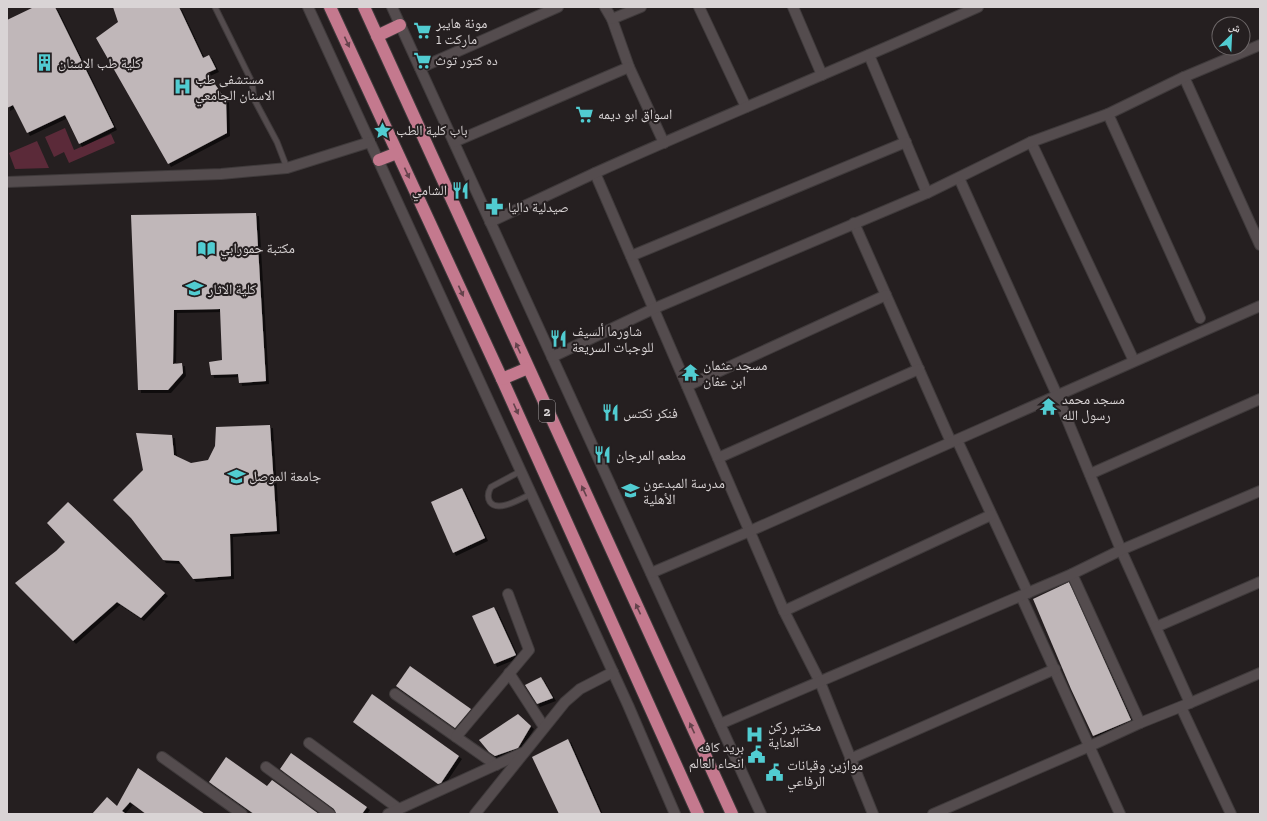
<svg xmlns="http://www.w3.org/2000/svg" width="1267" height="821" viewBox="0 0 1267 821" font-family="'Zilla Slab','Noto Naskh Arabic',serif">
  <defs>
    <filter id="shadow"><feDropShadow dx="3" dy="3" stdDeviation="0" flood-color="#0009"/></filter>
  </defs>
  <rect width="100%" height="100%" fill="#251f20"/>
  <g fill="#5b2a39">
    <polygon points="65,128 74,150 111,134 115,143 69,163 64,152 54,157 45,137"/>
    <polygon points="37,141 49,168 15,169 9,153"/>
  </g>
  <g fill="#c0b7b9" filter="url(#shadow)">
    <polygon points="34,7 55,7 114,127 79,144 65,115 27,133 13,105 7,108 7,20"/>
    <polygon points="113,7 179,7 203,58 209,55 216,69 207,73 226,100 227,133 168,164 96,38 118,22"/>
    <polygon points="256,213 266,381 239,383 238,374 211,375 209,362 222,360 220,309 174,310 173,364 182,363 183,373 168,390 138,390 131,215"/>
    <polygon points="270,425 277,531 230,534 231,576 193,579 179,561 163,560 131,518 113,500 143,470 136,433 172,435 174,455 191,463 208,460 215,446 216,427"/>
    <polygon points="462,488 485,538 453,553 431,502"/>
    <polygon points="68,502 165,593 141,618 117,602 73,641 15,583 56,551 65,542 47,523"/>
    <polygon points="1069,582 1131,720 1093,736 1071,689 1033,599"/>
    <polygon points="494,607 516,655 494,664 472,616"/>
    <polygon points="410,666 471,709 455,728 396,686"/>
    <polygon points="541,677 553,698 537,704 525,685"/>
    <polygon points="372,694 459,756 441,783 438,784 353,722"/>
    <polygon points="518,714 531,726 518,748 495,756 489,752 479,740"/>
    <polygon points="568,739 601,814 559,814 532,757"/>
    <polygon points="291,753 367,807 362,814 336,814 334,809 280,769"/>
    <polygon points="226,757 267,786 272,780 319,814 254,814 209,782"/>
    <polygon points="138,768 205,814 146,814 130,802 122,811 126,814 92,814 107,797 117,806"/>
  </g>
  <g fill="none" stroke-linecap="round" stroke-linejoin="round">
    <defs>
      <g id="lane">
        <polyline points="215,7 252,82 254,99 277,142 287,168"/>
        <path d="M 521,471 L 491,487 C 488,492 487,497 490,502 C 498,513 522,498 531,494"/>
      </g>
      <g id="street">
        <polyline points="308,7 628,705 675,814"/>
        <polyline points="392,7 761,814"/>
        <polyline points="605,7 612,19 629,67 664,143"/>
        <polyline points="699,7 746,107"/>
        <polyline points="793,7 822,75"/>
        <polyline points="612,19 641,7"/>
        <polyline points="869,55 927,193"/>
        <polyline points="420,68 558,7"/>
        <polyline points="1184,77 1260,245"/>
        <polyline points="1108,114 1200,318"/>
        <polyline points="454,142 629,67"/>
        <polyline points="1031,142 1134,361"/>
        <polyline points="595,173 784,611 820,682 873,814"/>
        <polyline points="959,178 1057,395 1121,550 1190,703"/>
        <polyline points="7,182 221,174 287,168 370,142"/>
        <path d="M 490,222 C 525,206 560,189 595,173 C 722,116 851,64 978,7"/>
        <polyline points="854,223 951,442"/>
        <polyline points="631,256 906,142"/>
        <polyline points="552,357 653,309 927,193 1031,142 1108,114 1184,77 1260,45"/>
        <polyline points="687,386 886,295"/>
        <polyline points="957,440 1028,593"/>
        <polyline points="718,458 919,369"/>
        <polyline points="1090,474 1260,399"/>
        <polyline points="651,573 750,531 1260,306"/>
        <polyline points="1072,574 1140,723"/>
        <polyline points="1021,596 1120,814"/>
        <polyline points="784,611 991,515"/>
        <polyline points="1156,627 1260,582"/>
        <polyline points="509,673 544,727"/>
        <polyline points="395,694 496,765"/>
        <polyline points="1181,707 1231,814"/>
        <polyline points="720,724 1072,574 1121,550 1260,491"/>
        <polyline points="456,737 529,650 508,594"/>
        <polyline points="309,743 399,809"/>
        <polyline points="162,757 242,814"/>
        <polyline points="850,759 1055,669"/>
        <polyline points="266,767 330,814"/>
        <polyline points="388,814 522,753"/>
        <polyline points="475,814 565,702 580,689 613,672"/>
        <polyline points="933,814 1090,746 1140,723 1190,703 1260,673"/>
      </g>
      <g id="highway">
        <polyline points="330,7 502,379 698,814"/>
        <polyline points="364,7 732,814"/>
        <polyline points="377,36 400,25"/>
        <polyline points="379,160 397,153"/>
        <polyline points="502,379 528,368"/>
      </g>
    </defs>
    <use href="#lane" stroke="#3f3a3b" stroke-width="7"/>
    <use href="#street" stroke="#3f3a3b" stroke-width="12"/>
    <use href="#highway" stroke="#3f3a3b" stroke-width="14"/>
    <use href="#lane" stroke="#544c4e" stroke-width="5"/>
    <use href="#street" stroke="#544c4e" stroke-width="10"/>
    <use href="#highway" stroke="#c4798e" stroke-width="12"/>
  </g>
  <defs><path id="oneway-solid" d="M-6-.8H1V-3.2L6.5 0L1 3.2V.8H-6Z"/></defs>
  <g fill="#65434c">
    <use href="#oneway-solid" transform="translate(347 42) rotate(65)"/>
    <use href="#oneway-solid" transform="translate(407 173) rotate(65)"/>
    <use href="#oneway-solid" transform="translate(461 291) rotate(65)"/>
    <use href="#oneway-solid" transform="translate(518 348) rotate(-114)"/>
    <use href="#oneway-solid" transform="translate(516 409) rotate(66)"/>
    <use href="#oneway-solid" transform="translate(584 491) rotate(-115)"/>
    <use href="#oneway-solid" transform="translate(638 609) rotate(-115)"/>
    <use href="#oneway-solid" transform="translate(692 728) rotate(-115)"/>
  </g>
  <defs>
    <symbol id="supermarket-bare" viewBox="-9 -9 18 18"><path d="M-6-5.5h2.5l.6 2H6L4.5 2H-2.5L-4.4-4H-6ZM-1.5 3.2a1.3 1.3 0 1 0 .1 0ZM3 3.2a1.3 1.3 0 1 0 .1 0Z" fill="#51ccd1" stroke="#251f20" stroke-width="2.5" paint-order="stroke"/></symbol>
    <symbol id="building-bare" viewBox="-9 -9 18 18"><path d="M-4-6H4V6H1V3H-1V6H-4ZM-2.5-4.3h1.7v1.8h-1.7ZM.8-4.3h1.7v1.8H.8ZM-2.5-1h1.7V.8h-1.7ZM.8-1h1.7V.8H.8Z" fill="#51ccd1" stroke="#251f20" stroke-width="2.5" paint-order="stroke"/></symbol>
    <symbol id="hospital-bare" viewBox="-9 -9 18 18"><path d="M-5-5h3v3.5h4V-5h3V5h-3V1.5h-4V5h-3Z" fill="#51ccd1" stroke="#251f20" stroke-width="2.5" paint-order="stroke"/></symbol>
    <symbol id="sight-bare" viewBox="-9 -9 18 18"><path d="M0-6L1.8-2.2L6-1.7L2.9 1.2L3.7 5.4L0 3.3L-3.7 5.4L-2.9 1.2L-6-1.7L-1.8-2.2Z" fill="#51ccd1" stroke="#251f20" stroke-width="2.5" paint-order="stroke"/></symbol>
    <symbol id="restaurant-bare" viewBox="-9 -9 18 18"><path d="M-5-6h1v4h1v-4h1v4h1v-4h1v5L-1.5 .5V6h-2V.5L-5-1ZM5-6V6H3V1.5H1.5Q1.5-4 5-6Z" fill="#51ccd1" stroke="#251f20" stroke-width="2.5" paint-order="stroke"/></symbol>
    <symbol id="pharmacy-bare" viewBox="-9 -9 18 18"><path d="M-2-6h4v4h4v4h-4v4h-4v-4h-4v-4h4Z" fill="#51ccd1" stroke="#251f20" stroke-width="2.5" paint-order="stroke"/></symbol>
    <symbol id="library-bare" viewBox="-9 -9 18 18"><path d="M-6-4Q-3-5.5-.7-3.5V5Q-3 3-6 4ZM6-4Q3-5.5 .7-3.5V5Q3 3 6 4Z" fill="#51ccd1" stroke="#251f20" stroke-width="2.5" paint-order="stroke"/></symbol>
    <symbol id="university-bare" viewBox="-9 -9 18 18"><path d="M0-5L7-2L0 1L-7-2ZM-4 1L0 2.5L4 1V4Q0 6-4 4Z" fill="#51ccd1" stroke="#251f20" stroke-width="2.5" paint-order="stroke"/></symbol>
    <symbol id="temple-bare" viewBox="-9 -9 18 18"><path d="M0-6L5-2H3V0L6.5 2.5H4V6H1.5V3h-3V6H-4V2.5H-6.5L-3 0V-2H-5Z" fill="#51ccd1" stroke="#251f20" stroke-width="2.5" paint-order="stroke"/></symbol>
    <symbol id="school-bare" viewBox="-9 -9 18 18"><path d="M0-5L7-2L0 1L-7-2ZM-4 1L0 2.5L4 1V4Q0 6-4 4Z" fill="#51ccd1" stroke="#251f20" stroke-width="2.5" paint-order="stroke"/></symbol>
    <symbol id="civic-bare" viewBox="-9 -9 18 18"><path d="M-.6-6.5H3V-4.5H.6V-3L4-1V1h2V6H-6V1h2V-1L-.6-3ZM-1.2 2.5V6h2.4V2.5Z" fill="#51ccd1" stroke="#251f20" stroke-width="2.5" paint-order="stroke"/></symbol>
  </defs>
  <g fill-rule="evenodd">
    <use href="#supermarket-bare" x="410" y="18" width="25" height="25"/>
    <use href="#supermarket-bare" x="410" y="48" width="25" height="25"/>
    <use href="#building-bare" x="32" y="50" width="25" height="25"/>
    <use href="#hospital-bare" x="170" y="74" width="25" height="25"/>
    <use href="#supermarket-bare" x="572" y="102" width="25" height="25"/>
    <use href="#sight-bare" x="370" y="118" width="25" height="25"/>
    <use href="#restaurant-bare" x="448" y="178" width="25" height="25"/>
    <use href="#pharmacy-bare" x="482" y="194" width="25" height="25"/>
    <use href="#library-bare" x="194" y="236" width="25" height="25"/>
    <use href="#university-bare" x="182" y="276" width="25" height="25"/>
    <use href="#restaurant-bare" x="546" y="326" width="25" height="25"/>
    <use href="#temple-bare" x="678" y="360" width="25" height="25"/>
    <use href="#temple-bare" x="1036" y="394" width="25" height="25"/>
    <use href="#restaurant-bare" x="598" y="400" width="25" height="25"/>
    <use href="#restaurant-bare" x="590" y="442" width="25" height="25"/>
    <use href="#university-bare" x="224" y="464" width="25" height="25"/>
    <use href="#school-bare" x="618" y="478" width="25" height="25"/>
    <use href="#hospital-bare" x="742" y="722" width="25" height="25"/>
    <use href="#civic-bare" x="744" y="742" width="25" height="25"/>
    <use href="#civic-bare" x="762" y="760" width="25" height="25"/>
  </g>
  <g text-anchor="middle" stroke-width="4" stroke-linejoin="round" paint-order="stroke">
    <rect fill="#251f20" stroke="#a39e9f" stroke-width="1" x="539" y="400" width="16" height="22" rx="3"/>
    <g font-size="13" font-weight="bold" fill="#d9d4d5">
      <text x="547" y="416">2</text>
    </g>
    <g font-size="14" fill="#d9d4d5" stroke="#251f20" text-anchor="start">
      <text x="436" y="28">مونة هايبر<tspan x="436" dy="16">ماركت 1</tspan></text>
      <text x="435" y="65">ده كتور توث</text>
      <text x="58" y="68">كلية طب الاسنان</text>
      <text x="195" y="84">مستشفى طب<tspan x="195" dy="16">الاسنان الجامعي</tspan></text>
      <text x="598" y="119">اسواق ابو ديمه</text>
      <text x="396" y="135">باب كلية الطب</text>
      <text x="447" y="195" text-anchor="end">الشامي</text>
      <text x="508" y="212">صيدلية داليا</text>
      <text x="220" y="253">مكتبة حمورابي</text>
      <text x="208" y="294">كلية الاثار</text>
      <text x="572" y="336">شاورما ألسيف<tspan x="572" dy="16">للوجبات السريعة</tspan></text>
      <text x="703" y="370">مسجد عثمان<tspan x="703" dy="16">ابن عفان</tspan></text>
      <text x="1062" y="404">مسجد محمد<tspan x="1062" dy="16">رسول الله</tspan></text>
      <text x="623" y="418">فنكر نكتس</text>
      <text x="616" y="460">مطعم المرجان</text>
      <text x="249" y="481">جامعة الموصل</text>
      <text x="643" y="488">مدرسة المبدعون<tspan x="643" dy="16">الأهلية</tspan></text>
      <text x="768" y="731">مختبر ركن<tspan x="768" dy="16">العناية</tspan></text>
      <text x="744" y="752" text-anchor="end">بريد كافه<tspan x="744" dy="16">انحاء العالم</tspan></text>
      <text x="787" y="770">موازين وقبانات<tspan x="787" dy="16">الرفاعي</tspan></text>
    </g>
  </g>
  <rect width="1267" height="821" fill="none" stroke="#d9d4d5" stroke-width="16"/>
  <g transform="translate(1231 36) rotate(24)"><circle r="19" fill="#251f20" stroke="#6d6768"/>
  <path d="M0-3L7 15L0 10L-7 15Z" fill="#51ccd1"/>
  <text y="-6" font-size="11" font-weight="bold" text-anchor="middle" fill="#d9d4d5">ش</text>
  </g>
</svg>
